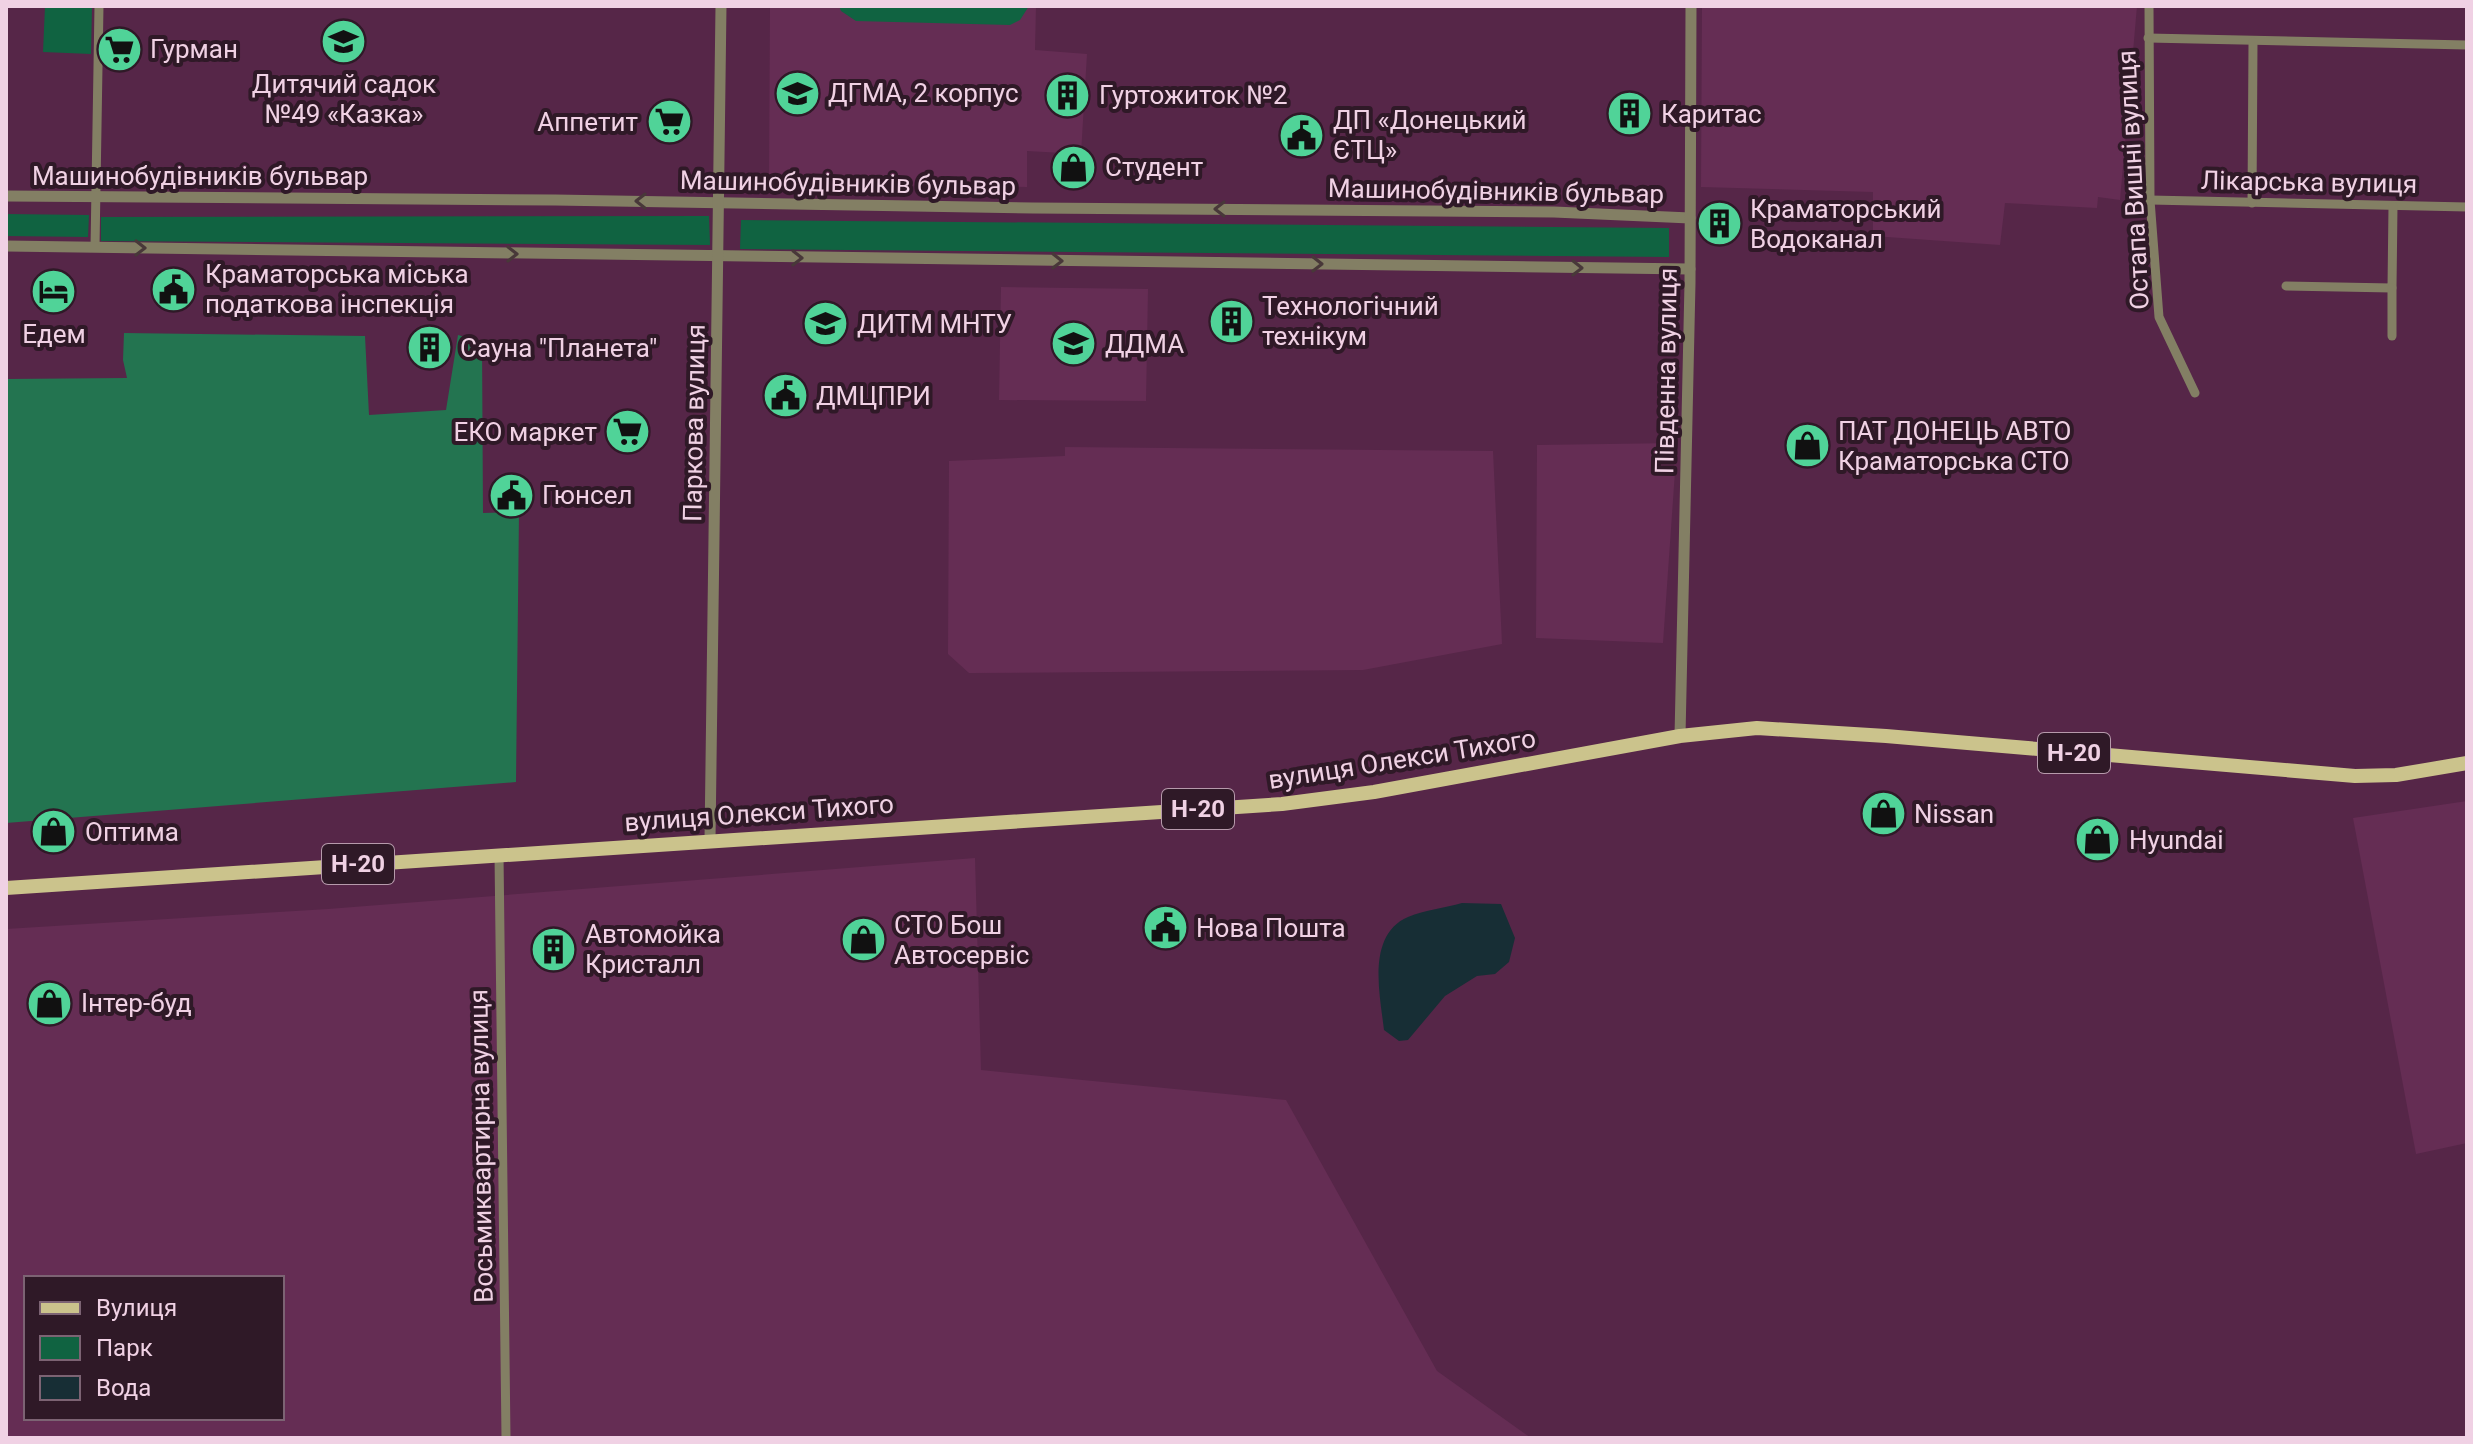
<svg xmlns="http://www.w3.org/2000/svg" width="2473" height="1444" viewBox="0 0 2473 1444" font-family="Roboto,sans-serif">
  <rect width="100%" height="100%" fill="#562648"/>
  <g fill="#652d54" fill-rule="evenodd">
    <polygon points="770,6 1036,6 1035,50 1087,54 1081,154 1027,151 1027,187 769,184"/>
    <polygon points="1702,6 2137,6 2120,200 2098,197 2097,208 2005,203 2000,245 1873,236 1873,192 1701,187"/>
    <polygon points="1001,287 1148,289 1146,401 999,400"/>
    <polygon points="1677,443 1663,643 1536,638 1537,445"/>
    <polygon points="1065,447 1493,451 1502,644 1363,670 969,673 948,654 949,461 1065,456"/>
    <polygon points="2467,801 2467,1143 2416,1154 2353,818"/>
    <path d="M 975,858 L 981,1070 L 1286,1100 L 1437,1371 L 1531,1438 L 6,1438 L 6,929 L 328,909 ZM 26,1278 L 282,1278 L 282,1418 L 26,1418 Z"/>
  </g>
  <g fill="#106341">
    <polygon points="45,6 92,6 91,54 43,52"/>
    <polygon points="839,6 1029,6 1020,20 1010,25 856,21 841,11"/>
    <polygon points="6,214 89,215 88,237 6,236"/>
    <polygon points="709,216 710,245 101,241 101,217"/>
    <polygon points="741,220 1669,228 1669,257 740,249"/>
  </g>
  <polygon fill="#237450" points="124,333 365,336 369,415 446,410 458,335 482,342 483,513 519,512 516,782 6,823 6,379 127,378 123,360"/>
  <path fill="#172e35" d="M 1462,903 L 1501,904 L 1515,938 L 1509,962 L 1495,974 L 1477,976 L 1445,996 L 1408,1040 L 1399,1041 L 1384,1030 C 1380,995 1366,935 1408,917 C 1425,910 1445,908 1462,903 Z"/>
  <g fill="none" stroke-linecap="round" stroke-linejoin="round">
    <g stroke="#837f64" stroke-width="9">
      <polyline points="2149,6 2150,200 2159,317 2195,393"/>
      <polyline points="2148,38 2467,45"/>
      <polyline points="2150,200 2467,207"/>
      <polyline points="2252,203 2253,42"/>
      <polyline points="95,247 99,6"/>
      <polyline points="2286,286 2392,288 2393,206"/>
      <polyline points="2392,288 2392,336"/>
      <polyline points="499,854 506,1438"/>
    </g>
    <g stroke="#837f64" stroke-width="11">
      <polyline points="6,196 555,200 1033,208 1554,212 1690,218"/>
      <polyline points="6,246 1690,269"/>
      <polyline points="1680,736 1690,283 1691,6"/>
      <polyline points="710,840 721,6"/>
    </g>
    <polyline stroke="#cbc38c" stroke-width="14" points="6,888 1282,804 1374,792 1680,736 1757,728 1886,736 2355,776 2396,775 2467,763"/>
  </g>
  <defs><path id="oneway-chevron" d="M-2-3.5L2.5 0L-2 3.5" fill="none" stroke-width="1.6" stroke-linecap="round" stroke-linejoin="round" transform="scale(2)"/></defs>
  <g stroke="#483839">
    <use href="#oneway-chevron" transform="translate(641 201) rotate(-179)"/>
    <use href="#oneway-chevron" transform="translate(1220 209) rotate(-180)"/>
    <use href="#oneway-chevron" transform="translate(140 248) rotate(1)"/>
    <use href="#oneway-chevron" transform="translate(512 254)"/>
    <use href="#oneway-chevron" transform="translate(797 258) rotate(1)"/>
    <use href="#oneway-chevron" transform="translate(1057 261) rotate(1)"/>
    <use href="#oneway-chevron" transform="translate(1317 264) rotate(1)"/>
    <use href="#oneway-chevron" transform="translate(1577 268) rotate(1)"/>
  </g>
  <defs>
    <symbol id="school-disc" viewBox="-11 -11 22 22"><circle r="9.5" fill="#50d398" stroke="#2f1927"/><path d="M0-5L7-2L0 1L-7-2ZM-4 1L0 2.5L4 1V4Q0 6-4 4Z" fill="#111"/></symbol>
    <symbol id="supermarket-disc" viewBox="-11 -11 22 22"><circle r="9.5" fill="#50d398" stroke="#2f1927"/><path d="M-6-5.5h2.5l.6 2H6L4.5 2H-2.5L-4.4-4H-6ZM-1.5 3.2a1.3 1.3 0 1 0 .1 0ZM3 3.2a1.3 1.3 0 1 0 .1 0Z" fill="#111"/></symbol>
    <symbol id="university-disc" viewBox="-11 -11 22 22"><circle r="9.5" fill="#50d398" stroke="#2f1927"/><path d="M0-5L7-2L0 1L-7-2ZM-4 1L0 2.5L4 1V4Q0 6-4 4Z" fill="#111"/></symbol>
    <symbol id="building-disc" viewBox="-11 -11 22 22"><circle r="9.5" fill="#50d398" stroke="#2f1927"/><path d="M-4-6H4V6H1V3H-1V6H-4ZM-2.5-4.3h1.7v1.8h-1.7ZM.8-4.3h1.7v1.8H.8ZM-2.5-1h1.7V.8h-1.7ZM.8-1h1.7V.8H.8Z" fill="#111"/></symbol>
    <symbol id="civic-disc" viewBox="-11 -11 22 22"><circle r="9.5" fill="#50d398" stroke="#2f1927"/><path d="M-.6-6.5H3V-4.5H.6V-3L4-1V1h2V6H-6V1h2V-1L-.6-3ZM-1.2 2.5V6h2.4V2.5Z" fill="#111"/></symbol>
    <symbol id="shop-disc" viewBox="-11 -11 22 22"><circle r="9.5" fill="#50d398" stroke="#2f1927"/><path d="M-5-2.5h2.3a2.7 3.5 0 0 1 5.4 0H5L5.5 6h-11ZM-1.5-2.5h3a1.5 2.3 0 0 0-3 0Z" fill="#111"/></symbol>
    <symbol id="hotel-disc" viewBox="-11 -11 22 22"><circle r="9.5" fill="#50d398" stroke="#2f1927"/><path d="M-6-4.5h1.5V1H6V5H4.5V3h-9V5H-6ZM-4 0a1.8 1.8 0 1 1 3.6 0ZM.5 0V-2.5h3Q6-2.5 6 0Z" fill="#111"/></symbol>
  </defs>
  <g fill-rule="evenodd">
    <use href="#school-disc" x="318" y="16" width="51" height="51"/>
    <use href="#supermarket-disc" x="94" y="24" width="51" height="51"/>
    <use href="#university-disc" x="772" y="68" width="51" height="51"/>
    <use href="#building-disc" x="1042" y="70" width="51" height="51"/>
    <use href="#building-disc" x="1604" y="88" width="51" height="51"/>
    <use href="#supermarket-disc" x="644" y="96" width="51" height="51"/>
    <use href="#civic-disc" x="1276" y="110" width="51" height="51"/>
    <use href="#shop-disc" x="1048" y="142" width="51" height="51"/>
    <use href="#building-disc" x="1694" y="198" width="51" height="51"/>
    <use href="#civic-disc" x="148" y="264" width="51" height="51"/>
    <use href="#hotel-disc" x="28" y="266" width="51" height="51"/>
    <use href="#building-disc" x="1206" y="296" width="51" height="51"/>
    <use href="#university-disc" x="800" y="298" width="51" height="51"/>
    <use href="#university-disc" x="1048" y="318" width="51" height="51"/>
    <use href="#building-disc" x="404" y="322" width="51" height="51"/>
    <use href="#civic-disc" x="760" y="370" width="51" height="51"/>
    <use href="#supermarket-disc" x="602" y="406" width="51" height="51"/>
    <use href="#shop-disc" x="1782" y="420" width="51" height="51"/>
    <use href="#civic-disc" x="486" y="470" width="51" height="51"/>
    <use href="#shop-disc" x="1858" y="788" width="51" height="51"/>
    <use href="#shop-disc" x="28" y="806" width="51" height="51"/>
    <use href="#shop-disc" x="2072" y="814" width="51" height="51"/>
    <use href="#civic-disc" x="1140" y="902" width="51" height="51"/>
    <use href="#shop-disc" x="838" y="914" width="51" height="51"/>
    <use href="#building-disc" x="528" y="924" width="51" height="51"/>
    <use href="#shop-disc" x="24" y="978" width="51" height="51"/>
  </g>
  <g text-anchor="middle" stroke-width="8" stroke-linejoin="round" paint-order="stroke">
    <g fill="#2f1927" stroke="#b69aab" stroke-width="2">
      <rect x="2038" y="733" width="72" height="40" rx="6"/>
      <rect x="1162" y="789" width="72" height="40" rx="6"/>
      <rect x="322" y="844" width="72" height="40" rx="6"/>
    </g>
    <g font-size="24" font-weight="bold" fill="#f0d1e4">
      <text x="2074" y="761">Н-20</text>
      <text x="1198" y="817">Н-20</text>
      <text x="358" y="872">Н-20</text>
    </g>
    <g font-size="26" fill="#f0d1e4" stroke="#2f1927" text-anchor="start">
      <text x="150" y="58">Гурман</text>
      <text x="344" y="93" text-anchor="middle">Дитячий садок<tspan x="344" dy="30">№49 «Казка»</tspan></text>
      <text x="828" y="102">ДГМА, 2 корпус</text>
      <text x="1099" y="104">Гуртожиток №2</text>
      <text x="1661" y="123">Каритас</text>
      <text x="1333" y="129">ДП «Донецький<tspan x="1333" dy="30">ЄТЦ»</tspan></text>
      <text x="638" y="131" text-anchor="end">Аппетит</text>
      <text x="1105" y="176">Студент</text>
      <text x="1750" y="218">Краматорський<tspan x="1750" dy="30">Водоканал</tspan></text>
      <text x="205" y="283">Краматорська міська<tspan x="205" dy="30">податкова інспекція</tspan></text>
      <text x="1262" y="315">Технологічний<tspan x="1262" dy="30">технікум</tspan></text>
      <text x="857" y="333">ДИТМ МНТУ</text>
      <text x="54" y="343" text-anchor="middle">Едем</text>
      <text x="1105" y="353">ДДМА</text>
      <text x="460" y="357">Сауна "Планета"</text>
      <text x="816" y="405">ДМЦПРИ</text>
      <text x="1838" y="440">ПАТ ДОНЕЦЬ АВТО<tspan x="1838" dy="30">Краматорська СТО</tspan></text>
      <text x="597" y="441" text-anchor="end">ЕКО маркет</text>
      <text x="542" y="504">Гюнсел</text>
      <text x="1914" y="823">Nissan</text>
      <text x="85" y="841">Оптима</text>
      <text x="2129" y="849">Hyundai</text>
      <text x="894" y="934">СТО Бош<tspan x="894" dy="30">Автосервіс</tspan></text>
      <text x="1196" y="937">Нова Пошта</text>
      <text x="585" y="943">Автомойка<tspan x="585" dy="30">Кристалл</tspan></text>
      <text x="81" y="1012">Інтер-буд</text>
    </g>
    <g font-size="26" fill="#f0d1e4" stroke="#2f1927">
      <text x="200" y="185">Машинобудівників бульвар</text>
      <text transform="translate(2133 180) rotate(-93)" y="9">Остапа Вишні вулиця</text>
      <text transform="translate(2309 182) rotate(1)" y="9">Лікарська вулиця</text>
      <text transform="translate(848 183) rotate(1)" y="9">Машинобудівників бульвар</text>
      <text transform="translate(1496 191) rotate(1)" y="9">Машинобудівників бульвар</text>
      <text transform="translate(1666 371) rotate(-89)" y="9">Південна вулиця</text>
      <text transform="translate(694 423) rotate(-89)" y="9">Паркова вулиця</text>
      <text transform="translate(1402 759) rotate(-9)" y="9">вулиця Олекси Тихого</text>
      <text transform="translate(759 813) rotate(-4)" y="9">вулиця Олекси Тихого</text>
      <text transform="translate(481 1146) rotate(-91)" y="9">Восьмиквартирна вулиця</text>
    </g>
  </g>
  <rect width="2473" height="1444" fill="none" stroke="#f0d1e4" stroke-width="16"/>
  <rect x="24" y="1276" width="260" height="144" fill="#2f1927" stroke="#7c6373" stroke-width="2"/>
  <rect x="40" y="1302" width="40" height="12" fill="#cbc38c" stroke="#7c6373" stroke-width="2"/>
  <text x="96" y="1316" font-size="24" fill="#f0d1e4">Вулиця</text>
  <rect x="40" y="1336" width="40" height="24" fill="#106341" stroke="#7c6373" stroke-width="2"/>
  <text x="96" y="1356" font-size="24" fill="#f0d1e4">Парк</text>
  <rect x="40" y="1376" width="40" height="24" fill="#172e35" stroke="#7c6373" stroke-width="2"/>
  <text x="96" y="1396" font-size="24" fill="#f0d1e4">Вода</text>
</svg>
